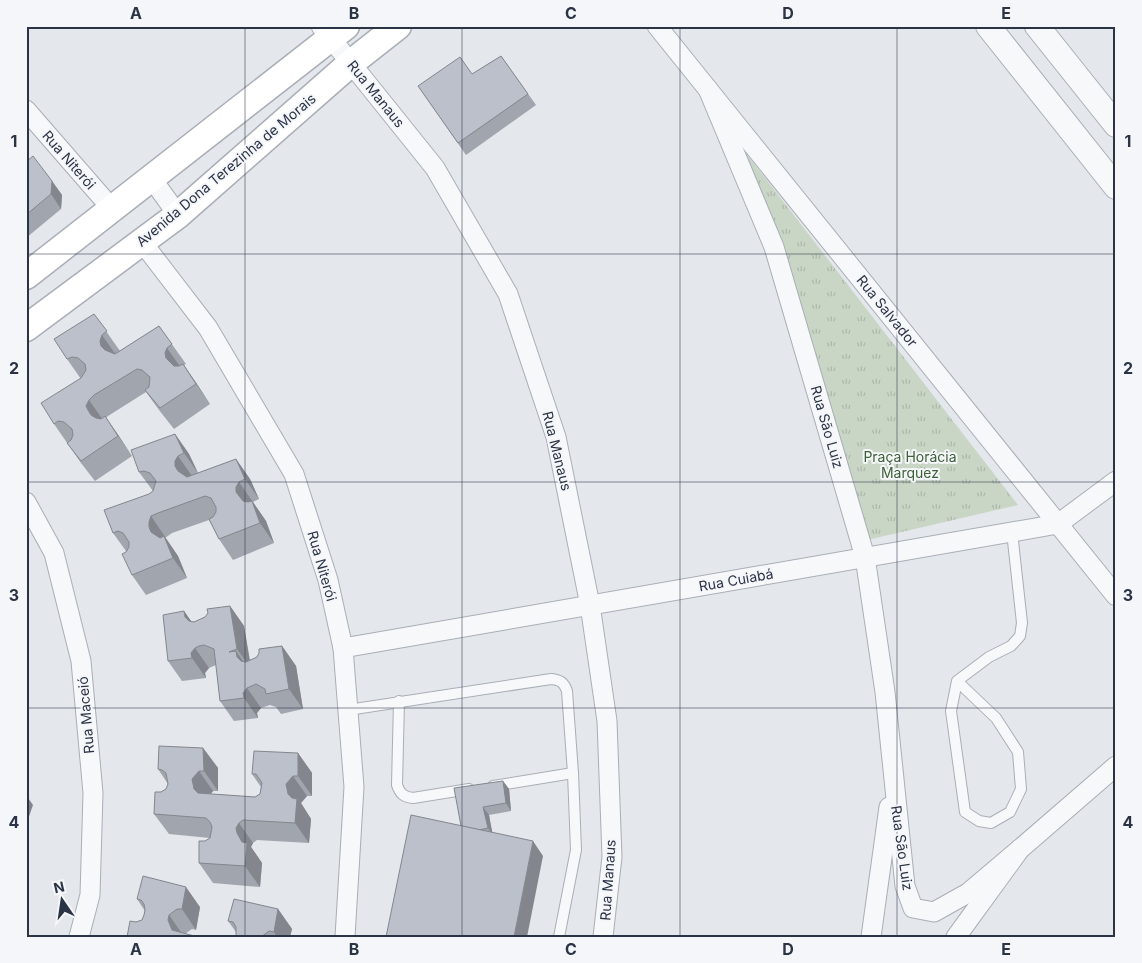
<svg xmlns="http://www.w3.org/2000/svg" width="1142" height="963" viewBox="0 0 1142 963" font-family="Inter,sans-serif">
  <defs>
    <pattern id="park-tufts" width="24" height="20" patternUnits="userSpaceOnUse" patternTransform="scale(1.25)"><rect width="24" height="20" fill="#c9d6c5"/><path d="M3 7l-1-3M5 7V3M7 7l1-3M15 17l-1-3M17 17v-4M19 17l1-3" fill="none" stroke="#adb8ab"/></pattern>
  </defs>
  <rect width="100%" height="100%" fill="#e4e7ec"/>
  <polygon fill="url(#park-tufts)" points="735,139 1018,505 867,540 790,266"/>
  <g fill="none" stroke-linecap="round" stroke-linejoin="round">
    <defs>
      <g id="service">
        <polyline points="957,681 996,718 1018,752 1021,789 1010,812 991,823 979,821 965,812 951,711 957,681 989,657 1011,646 1020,636 1022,623 1012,532"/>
        <path d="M 399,701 L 397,785 C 400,794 404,797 413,798 L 469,789"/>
        <path d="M 348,710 L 551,679 C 560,680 564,682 567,691 L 573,773 L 576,850 L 559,937"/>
        <polyline points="493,786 573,773"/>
      </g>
      <g id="minor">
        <polyline points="321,26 435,168 508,294 556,437 590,605 607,721 612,857 603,937"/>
        <polyline points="657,26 1116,596"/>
        <polyline points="708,89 774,247 865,557 885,692 905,886 913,908 934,912 968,893 1020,849"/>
        <polyline points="26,110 113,210"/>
        <polyline points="152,179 178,215"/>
        <polyline points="142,242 208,328 294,474 328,580 343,648 354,787 345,937"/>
        <polyline points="26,502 54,553 81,661 93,793 90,895 79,937"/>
        <polyline points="343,648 1058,524 1116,481"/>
        <polyline points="871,937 889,807"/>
        <polyline points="956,937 1020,849 1116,766"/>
      </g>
      <g id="tertiary">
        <polyline points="988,26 1116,187"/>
        <polyline points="1037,26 1116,125"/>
      </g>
      <g id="secondary">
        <polyline points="26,276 346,26"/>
        <polyline points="26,328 178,215 351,63 398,26"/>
      </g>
    </defs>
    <use href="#service" stroke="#a9aeb7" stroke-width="12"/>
    <use href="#minor" stroke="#a9aeb7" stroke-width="21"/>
    <use href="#tertiary" stroke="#a9aeb7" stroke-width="26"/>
    <use href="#secondary" stroke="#a9aeb7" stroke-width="29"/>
    <use href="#service" stroke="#f7f8fa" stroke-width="10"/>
    <use href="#minor" stroke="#f7f8fa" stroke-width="19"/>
    <use href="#tertiary" stroke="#f7f8fa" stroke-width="24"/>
    <use href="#secondary" stroke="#fff" stroke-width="26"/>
  </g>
  <g fill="#a1a5ae">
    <polygon points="501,56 536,105 466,155 418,86 472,74"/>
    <polygon points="26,162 52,181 62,195 61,209 26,238"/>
    <polygon points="94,314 120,351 159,326 186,364 184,365 210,404 174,429 159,410 146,392 108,416 106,418 132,456 95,481 81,463 54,424 81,379 67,359"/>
    <polygon points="175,434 189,454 198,473 236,459 250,479 259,499 253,502 266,521 274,543 233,560 219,539 209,520 172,533 165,538 178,556 187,578 146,595 132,575 126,551 113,533 149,494 153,491 139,472"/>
    <polygon points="230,606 244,626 250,660 282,646 296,666 303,709 281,714 276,707 270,705 261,708 257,713 258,718 234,721 220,701 216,665 209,668 205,673 206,678 182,681 168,661 184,611 191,621 194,622"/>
    <polygon points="203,748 218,768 218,791 213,791 211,794 255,797 260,794 261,787 252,774 298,753 312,773 312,796 307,796 301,803 311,819 309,843 257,840 253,843 251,847 262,863 260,887 213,883 199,863 205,841 210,838 169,834 154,814 161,792 166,789 168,784 158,769"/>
    <polygon points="503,781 509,789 511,811 489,815 492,833 543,856 461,826"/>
    <polygon points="137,899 200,907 196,930 192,929 185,934 136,922 142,920 144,915 145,911"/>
    <polygon points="278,909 292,929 290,937 236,937 236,932 228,921"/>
  </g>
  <g fill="#83868d">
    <polygon points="52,181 62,195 61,209 51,194"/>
    <polygon points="102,335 116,355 115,366 101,346 100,341"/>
    <polygon points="167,348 181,368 179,374 166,358 165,353"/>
    <polygon points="183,364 197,384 210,404 196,384"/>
    <polygon points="89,400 103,420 102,431 88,410 86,406"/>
    <polygon points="105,416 119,436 132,456 118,436"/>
    <polygon points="175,434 189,454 198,473 184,453"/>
    <polygon points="178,456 192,476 189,481 178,471 175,466 175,461"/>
    <polygon points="236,459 250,479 259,499 245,479"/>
    <polygon points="239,482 266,521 274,543 260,523 250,512 236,492 236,487"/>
    <polygon points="151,516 178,556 187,578 173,558 151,532 149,527 149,522"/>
    <polygon points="230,606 244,626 251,669 237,649"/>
    <polygon points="184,611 198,631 185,617"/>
    <polygon points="282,646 296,666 303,709 289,689"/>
    <polygon points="195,648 209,668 205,673 206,678 192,658 191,653"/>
    <polygon points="236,651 250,671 237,657"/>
    <polygon points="247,688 261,708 257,713 258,718 244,698 243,693"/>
    <polygon points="203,748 218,768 218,791 204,771"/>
    <polygon points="298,753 312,773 312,796 298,776"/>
    <polygon points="199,771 213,791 206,799 208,809 194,789 192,779"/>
    <polygon points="293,776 307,796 301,803 311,819 309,843 295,823 288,794 286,784"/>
    <polygon points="503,781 509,789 511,811 506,803"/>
    <polygon points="26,795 33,805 26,825"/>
    <polygon points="483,807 489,815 493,836 488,828"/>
    <polygon points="239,823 253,843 251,847 262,863 260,887 245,866 237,833 236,828"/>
    <polygon points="533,841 543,856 527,937 514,937"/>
    <polygon points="186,887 200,907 196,930 182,909"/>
    <polygon points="278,909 292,929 290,937 277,937 274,932"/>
    <polygon points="169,915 183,935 172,930 168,920"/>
  </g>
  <g fill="#bbc0ca" stroke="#83868d">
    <polygon points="501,56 528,94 458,143 418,86 460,57 472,74"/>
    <polygon points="33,156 52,181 51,194 26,215 26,162"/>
    <polygon points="94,314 107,331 102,335 100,341 101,346 105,350 115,354 159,326 172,344 167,348 165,353 166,358 174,366 179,366 183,364 196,384 160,408 145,390 149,387 150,377 142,370 137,369 94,395 89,400 86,406 88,410 91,415 96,418 101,419 105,416 118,436 81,461 67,443 71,440 73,435 72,429 64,422 58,421 54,424 41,403 81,378 86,370 85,364 78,358 72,357 67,359 54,339"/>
    <polygon points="175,434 184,453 178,456 175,461 175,466 178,471 187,477 236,459 245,479 239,482 236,487 236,492 243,501 248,502 252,501 260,523 219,539 209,519 213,517 216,512 216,507 211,498 205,496 158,513 151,516 149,522 149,527 151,532 160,538 164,536 173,558 132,575 122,554 126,552 129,547 129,542 123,533 118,531 113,533 104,510 149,494 153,491 156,481 150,473 144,471 139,472 131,450"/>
    <polygon points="230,606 237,649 229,652 236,651 237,657 241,661 246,662 257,657 259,653 259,649 282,646 289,689 266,694 265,689 256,684 247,688 243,693 244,698 220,701 214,649 204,645 199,646 195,648 191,653 192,658 168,661 163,615 184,611 185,617 189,621 194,622 205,617 208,613 207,609"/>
    <polygon points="159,746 203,748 204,771 199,771 192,779 194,789 198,793 255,797 260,794 262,783 256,774 252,774 254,751 298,753 298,776 293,776 286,784 288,794 292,798 297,799 295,823 243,820 239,823 236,828 237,833 242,842 247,843 245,866 199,863 199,841 205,841 210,838 212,827 210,822 206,818 154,814 155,792 161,792 166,789 168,784 166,773 162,770 158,769"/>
    <polygon points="503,781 506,803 483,807 488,828 479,830 461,826 454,788"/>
    <polygon points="411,815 533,841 514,937 386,937"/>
    <polygon points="143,876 186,887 182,909 177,909 169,915 168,920 172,930 198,937 127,937 130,921 136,922 142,920 144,915 145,910 144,904 141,900 137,899"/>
    <polygon points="234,899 278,909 274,932 269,931 261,937 236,937 236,927 233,922 228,921"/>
  </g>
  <path fill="none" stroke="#2b3445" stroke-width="1" stroke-opacity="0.55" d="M 245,26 L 245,937M 462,26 L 462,937M 680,26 L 680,937M 897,26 L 897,937M 26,254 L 1116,254M 26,482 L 1116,482M 26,708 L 1116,708"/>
  <g text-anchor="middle" stroke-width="4" stroke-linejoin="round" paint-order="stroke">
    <g font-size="14" fill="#2b3445" stroke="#f4f6f9">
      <text transform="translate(376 94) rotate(51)" y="5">Rua Manaus</text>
      <text transform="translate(69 160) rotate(49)" y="5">Rua Niterói</text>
      <text transform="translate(226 170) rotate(-40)" y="5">Avenida Dona Terezinha de Morais</text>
      <text transform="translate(887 311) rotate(51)" y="5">Rua Salvador</text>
      <text transform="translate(827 427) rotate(74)" y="5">Rua São Luiz</text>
      <text transform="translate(557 451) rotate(76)" y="5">Rua Manaus</text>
      <text transform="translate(322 566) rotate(74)" y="5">Rua Niterói</text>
      <text transform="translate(736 580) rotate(-10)" y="5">Rua Cuiabá</text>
      <text transform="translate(86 715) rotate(-95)" y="5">Rua Maceió</text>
      <text transform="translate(902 848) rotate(82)" y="5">Rua São Luiz</text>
      <text transform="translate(608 880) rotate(-86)" y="5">Rua Manaus</text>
    </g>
    <g font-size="14" fill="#3f6138" stroke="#f4f6f9">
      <text x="910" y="462">Praça Horácia<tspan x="910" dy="16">Marquez</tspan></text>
    </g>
  </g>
  <rect width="1142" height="963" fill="none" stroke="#f4f6f9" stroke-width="55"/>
  <g transform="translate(62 900) rotate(347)" stroke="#f4f6f9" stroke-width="4" paint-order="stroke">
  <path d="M0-4L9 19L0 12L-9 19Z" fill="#2b3445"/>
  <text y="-8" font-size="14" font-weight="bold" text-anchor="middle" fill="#2b3445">N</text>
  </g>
  <rect x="28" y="28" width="1086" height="908" fill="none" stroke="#2b3445" stroke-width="2"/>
  <g font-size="16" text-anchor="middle" font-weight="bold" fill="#2b3445">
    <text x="136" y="19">A</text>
    <text x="354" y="19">B</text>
    <text x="571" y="19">C</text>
    <text x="788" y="19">D</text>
    <text x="1006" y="19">E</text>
    <text x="14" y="147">1</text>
    <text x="1128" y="147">1</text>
    <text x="14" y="374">2</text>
    <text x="1128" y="374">2</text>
    <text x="14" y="601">3</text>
    <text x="1128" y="601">3</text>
    <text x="14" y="828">4</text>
    <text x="1128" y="828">4</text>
    <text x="136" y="955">A</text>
    <text x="354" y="955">B</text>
    <text x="571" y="955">C</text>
    <text x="788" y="955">D</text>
    <text x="1006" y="955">E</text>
  </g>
</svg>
